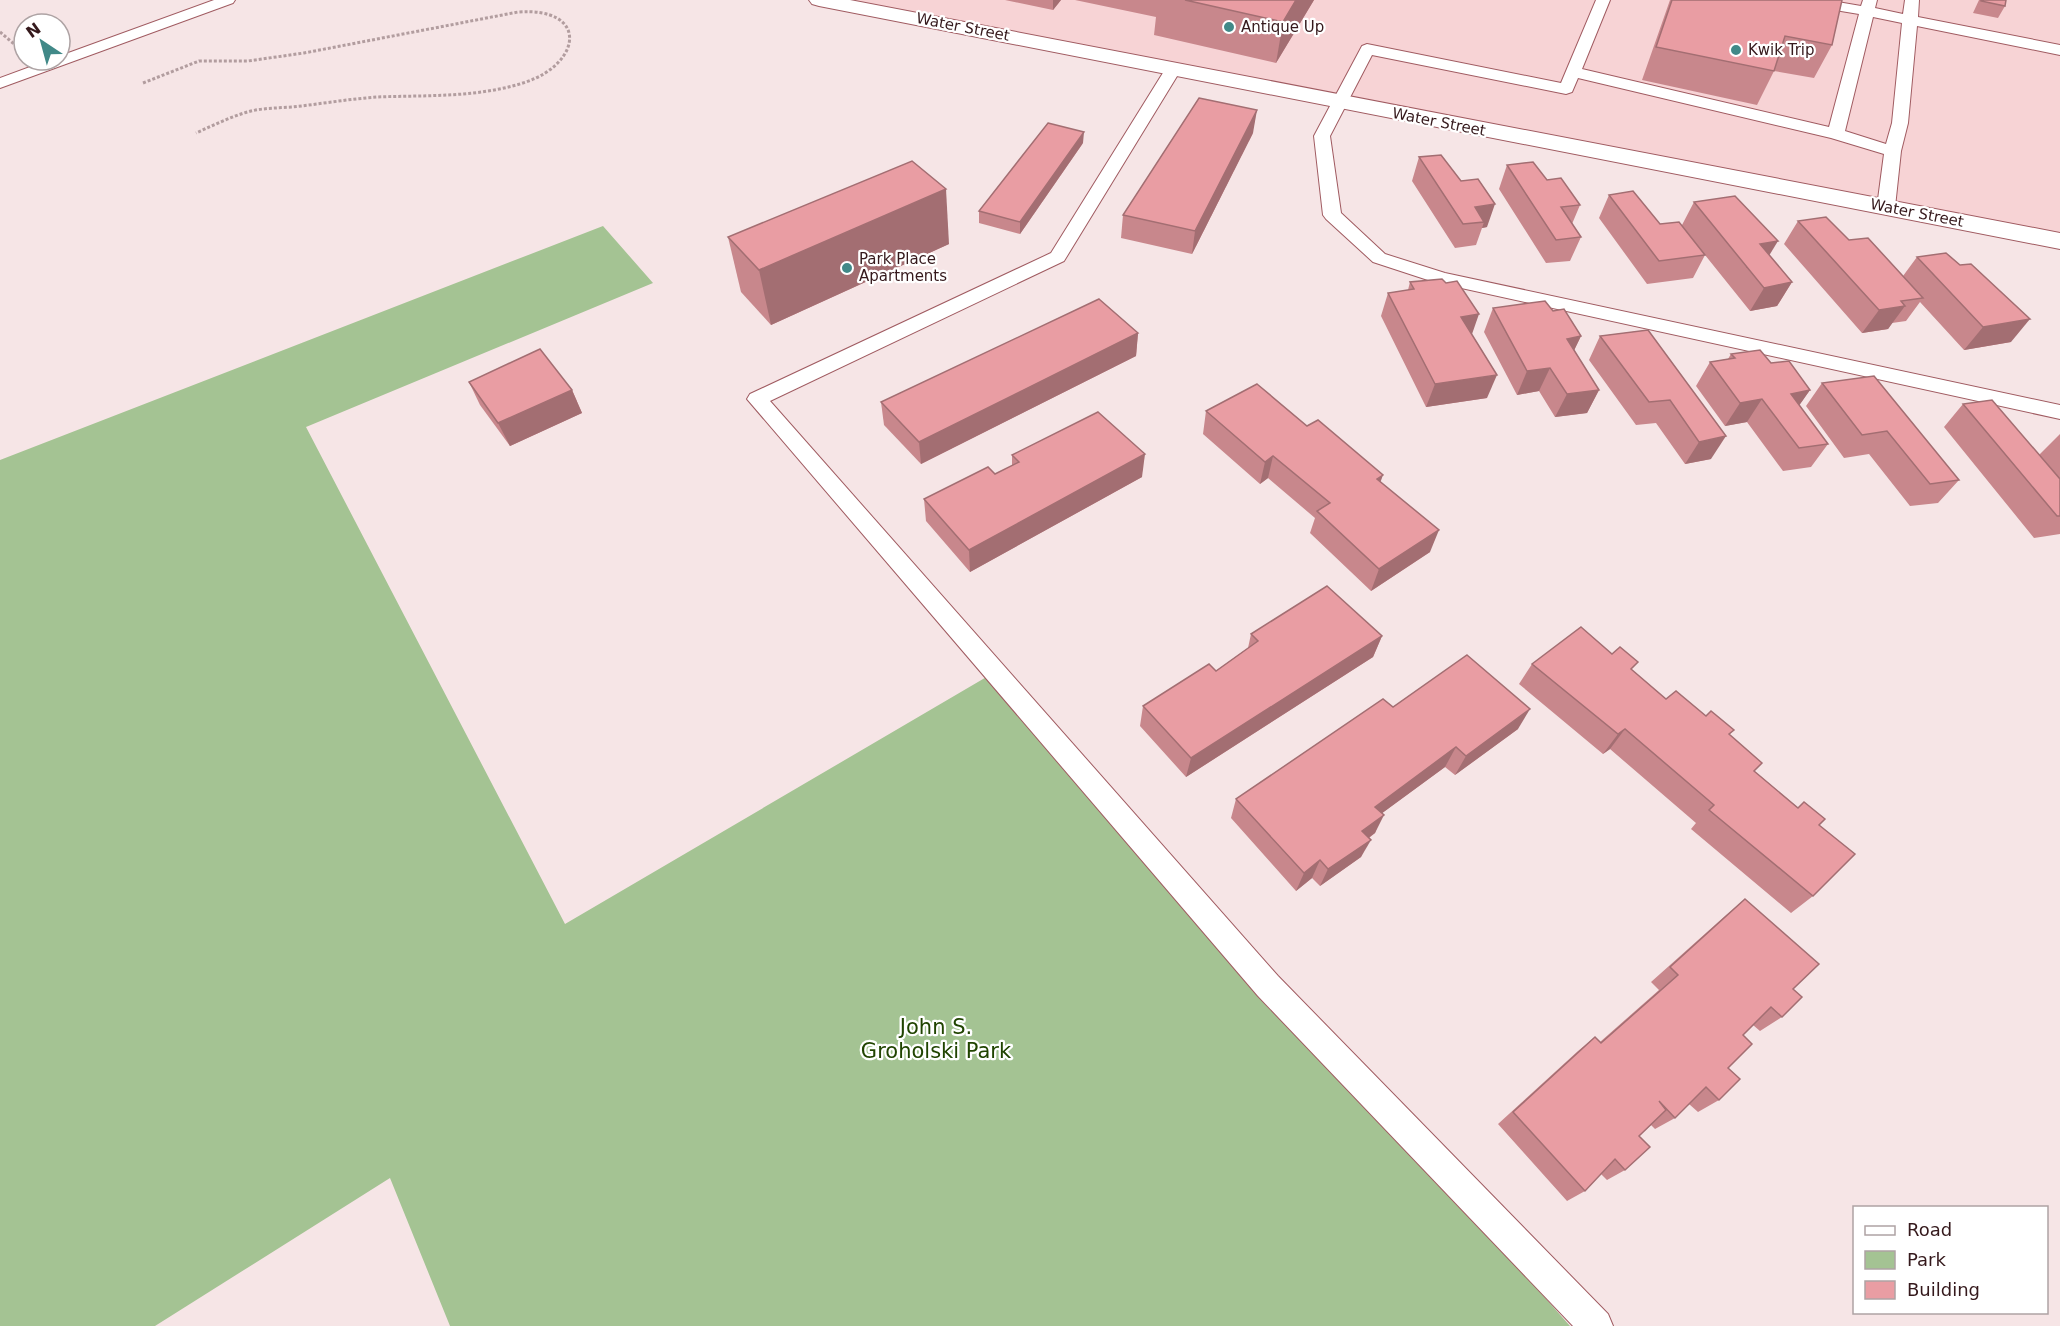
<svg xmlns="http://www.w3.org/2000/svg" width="2060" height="1326" viewBox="0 0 2060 1326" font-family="'DejaVu Sans',sans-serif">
  <rect width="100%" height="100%" fill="#f6e5e6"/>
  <polygon fill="#f7d3d5" points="819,0 2060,0 2060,241"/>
  <polygon fill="#a4c393" points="603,226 653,283 306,427 565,924 995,672 1570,1326 450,1326 390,1178 155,1326 0,1326 0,460"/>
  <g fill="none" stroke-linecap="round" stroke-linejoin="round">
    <defs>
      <g id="lane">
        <polygon points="214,0 235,0 233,3 0,88 0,78 49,60 60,60 60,56"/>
        <path d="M 1596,0 L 1610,0 L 1582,69 L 1829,127 L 1859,14 L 1799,4 L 1792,0 L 1826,0 L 1861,6 L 1863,0 L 1877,0 L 1875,8 L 1903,14 L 1905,0 L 1919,0 L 1918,17 L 2060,45 L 2060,55 L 1917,26 L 1908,123 L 1901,151 L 1895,207 L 1892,211 L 1880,211 L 1877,207 L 1884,154 L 1831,138 L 1578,78 L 1572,92 L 1566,94 L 1372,55 L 1330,136 L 1341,213 L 1385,254 L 1445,273 L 2060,405 L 2060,419 L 1434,282 L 1373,262 L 1326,219 L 1323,215 L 1314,136 L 1362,46 L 1367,44 L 1561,83 ZM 1873,17 L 1902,23 L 1892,123 L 1886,144 L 1845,131 Z"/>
        <polygon points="1174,63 1182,68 1064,261 770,401 1278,976 1608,1314 1613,1326 1573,1326 1258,996 747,399 750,394 1051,253 1166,68"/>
      </g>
      <polygon id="secondary" points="809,0 850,0 2060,233 2060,249 819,6 812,4"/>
    </defs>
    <use href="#lane" stroke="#a05b61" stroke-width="2"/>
    <use href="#secondary" stroke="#a05b61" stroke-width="2"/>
    <g stroke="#b29d9f" stroke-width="3" stroke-dasharray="3 2" stroke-linecap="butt">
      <polyline points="0,32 14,44"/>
      <path d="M 143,83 L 199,61 L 248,61 L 304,53 L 518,12 C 589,7 582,63 526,82 C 478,98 427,95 377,97 C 349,99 320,104 292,107 C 278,108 264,108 251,111 C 232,116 214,125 196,133"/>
    </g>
    <use href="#lane" fill="#fff" fill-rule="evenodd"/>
    <use href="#secondary" fill="#fff" fill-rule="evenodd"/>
  </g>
  <g fill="#c8878c">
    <polygon points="1005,0 1061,0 1053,10"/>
    <polygon points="1075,0 1314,0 1276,63 1154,35 1156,17"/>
    <polygon points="1670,0 1842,0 1832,45 1814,78 1774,71 1757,105 1642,80"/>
    <polygon points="1979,0 2006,0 2005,6 1998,18 1973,13"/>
    <polygon points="1253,133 1192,254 1121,238 1123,215"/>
    <polygon points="1083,143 1020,234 979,223 979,211"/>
    <polygon points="1441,155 1487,227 1482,228 1476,245 1455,248 1412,181 1419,157"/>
    <polygon points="1507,165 1547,180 1580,205 1572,224 1581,237 1570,261 1546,263 1499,189"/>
    <polygon points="1609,195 1660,224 1682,225 1694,202 1769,255 1792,282 1777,306 1750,311 1705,255 1693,278 1647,284 1599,218"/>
    <polygon points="1798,221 1849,240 1903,276 1917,257 2011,342 1964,350 1920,302 1906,321 1892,323 1888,329 1862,333 1784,244"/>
    <polygon points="728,237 949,244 771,325 741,292"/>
    <polygon points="1410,282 1487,398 1426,407 1381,316 1388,293 1408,290"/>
    <polygon points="1493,308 1553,311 1581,336 1574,350 1599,390 1587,413 1555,417 1539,391 1517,395 1484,332"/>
    <polygon points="1648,330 1711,459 1685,464 1656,423 1636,425 1589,360 1600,336"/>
    <polygon points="1138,333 1136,356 921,464 884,425 881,402"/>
    <polygon points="1731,354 1771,363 1810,390 1799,405 1828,444 1811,467 1783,471 1747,422 1725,426 1696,386 1710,362 1728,359"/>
    <polygon points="469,382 572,390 582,413 510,446 480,405"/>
    <polygon points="1822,383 1959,480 1938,503 1910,506 1869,454 1844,458 1806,406"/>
    <polygon points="1963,404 2039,455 2060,434 2060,534 2034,538 1944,427"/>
    <polygon points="1206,411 1307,426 1380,482 1430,552 1371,591 1310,533 1315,518 1268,478 1260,484 1203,434"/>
    <polygon points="1012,455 1142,477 970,572 926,521 924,499 995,474 1012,466"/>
    <polygon points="1251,634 1382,636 1373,657 1186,777 1140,726 1143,706 1216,671 1248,648"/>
    <polygon points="1612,654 1632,670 1666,699 1734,730 1729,735 1754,771 1819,825 1813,896 1791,913 1691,829 1696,823 1610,749 1603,754 1519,684 1532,664"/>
    <polygon points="1393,707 1518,729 1455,775 1445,767 1382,813 1375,833 1369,838 1361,857 1320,886 1312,878 1296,891 1231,818 1236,799"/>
    <polygon points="1745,899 1793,989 1782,1017 1760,1031 1753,1025 1743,1035 1728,1068 1719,1100 1698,1112 1689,1104 1675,1118 1655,1129 1651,1125 1639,1136 1625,1170 1607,1180 1601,1174 1585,1191 1567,1201 1498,1124 1578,1051 1595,1037 1600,1042 1659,990 1651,982 1725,916"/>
  </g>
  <g fill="#a36e72">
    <polygon points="1053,0 1061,0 1053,10"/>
    <polygon points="1296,0 1314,0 1276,63 1283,22"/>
    <polygon points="1257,110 1253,133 1192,254 1195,231"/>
    <polygon points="1084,132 1083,143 1020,234 1020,222"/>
    <polygon points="946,189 949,244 771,325 759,270"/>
    <polygon points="1495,204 1487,227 1482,228 1484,222 1475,207"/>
    <polygon points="1778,241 1764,264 1746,268 1760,244"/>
    <polygon points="1792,282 1777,306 1750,311 1764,288"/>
    <polygon points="1905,306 1888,329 1862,333 1879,310"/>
    <polygon points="1479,314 1471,337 1461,317"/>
    <polygon points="2030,319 2011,342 1964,350 1983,327"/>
    <polygon points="1138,333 1136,356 921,464 919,442"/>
    <polygon points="1581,336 1570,359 1567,339"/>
    <polygon points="1550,368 1539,391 1517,395 1527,371"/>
    <polygon points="1497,375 1487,398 1426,407 1435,384"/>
    <polygon points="572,390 582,413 510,446 498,423"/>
    <polygon points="1599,390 1587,413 1555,417 1567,394"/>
    <polygon points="1810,390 1794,413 1791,394"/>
    <polygon points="1762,399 1747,422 1725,426 1740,403"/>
    <polygon points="1726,436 1711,459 1685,464 1699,442"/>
    <polygon points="1145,454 1142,477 970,572 969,550"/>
    <polygon points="1273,456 1268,478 1260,484 1265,462"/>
    <polygon points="1383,475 1375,497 1377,479"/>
    <polygon points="1439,530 1430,552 1371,591 1379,569"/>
    <polygon points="1382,636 1373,657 1186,777 1191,758"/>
    <polygon points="1530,709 1518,729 1455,775 1466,756"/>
    <polygon points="1625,729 1610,749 1603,754 1618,734"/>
    <polygon points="1456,747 1445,767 1366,825 1375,807"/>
    <polygon points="1384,815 1375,833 1353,849 1362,831"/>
    <polygon points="1371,840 1361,857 1320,886 1328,869"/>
    <polygon points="1320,860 1312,878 1296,891 1304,873"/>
  </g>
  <g fill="#e99da3" stroke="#a36e72" stroke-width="1.5">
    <polygon points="1185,0 1296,0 1283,22"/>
    <polygon points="1672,0 1842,0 1832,45 1785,36 1774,71 1656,47"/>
    <polygon points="1981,0 2006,0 2005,6 1981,1"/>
    <polygon points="1199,98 1257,110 1195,231 1123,215"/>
    <polygon points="1048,123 1084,132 1020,222 979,211"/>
    <polygon points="1441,155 1461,181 1478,179 1495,204 1475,207 1484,222 1463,224 1419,157"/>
    <polygon points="912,161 946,189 759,270 728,237"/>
    <polygon points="1533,162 1547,180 1561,178 1580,205 1561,207 1581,237 1556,240 1507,165"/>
    <polygon points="1633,191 1660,224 1679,222 1705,255 1659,261 1609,195"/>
    <polygon points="1735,196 1778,241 1760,244 1792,282 1764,288 1694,202"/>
    <polygon points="1826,217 1849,240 1868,238 1923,298 1901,301 1905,306 1879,310 1798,221"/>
    <polygon points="1946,253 1960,265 1971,264 2030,319 1983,327 1917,257"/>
    <polygon points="1442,279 1446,283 1457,281 1479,314 1461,317 1497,375 1435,384 1388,293 1414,289 1410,282"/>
    <polygon points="1099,299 1138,333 919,442 881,402"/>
    <polygon points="1545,301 1553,311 1564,309 1581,336 1567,339 1599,390 1567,394 1550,368 1527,371 1493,308"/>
    <polygon points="1648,330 1726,436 1699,442 1670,400 1649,402 1600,336"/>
    <polygon points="540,349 572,390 498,423 469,382"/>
    <polygon points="1760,350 1771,363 1789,361 1810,390 1791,394 1828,444 1799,448 1762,399 1740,403 1710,362 1735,358 1731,354"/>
    <polygon points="1874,376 1959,480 1930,484 1887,431 1862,435 1822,383"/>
    <polygon points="1257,384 1307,426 1318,420 1383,475 1377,479 1439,530 1379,569 1317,511 1330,503 1273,456 1265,462 1206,411"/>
    <polygon points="1992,400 2060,479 2060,516 2057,516 1963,404"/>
    <polygon points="1098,412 1145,454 969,550 924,499 988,467 995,474 1019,462 1012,455"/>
    <polygon points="1327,586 1382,636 1191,758 1143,706 1209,664 1216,671 1258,641 1251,634"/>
    <polygon points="1581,627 1612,654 1620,647 1638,662 1631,669 1666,699 1676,691 1706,716 1711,711 1734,730 1729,734 1762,763 1754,771 1798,808 1804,802 1825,819 1819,825 1855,854 1813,896 1709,810 1714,805 1625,729 1618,734 1532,664"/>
    <polygon points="1467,655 1530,709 1466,756 1456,747 1375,807 1384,815 1362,831 1371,840 1328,869 1320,860 1304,873 1236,799 1383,699 1393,707"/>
    <polygon points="1745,899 1819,964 1793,989 1802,997 1782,1017 1771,1007 1743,1035 1752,1044 1728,1068 1740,1079 1719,1100 1706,1087 1675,1118 1659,1101 1666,1110 1639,1136 1650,1147 1625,1170 1615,1159 1585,1191 1513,1112 1595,1037 1601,1043 1678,975 1670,967"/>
  </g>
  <g fill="#418988" stroke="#fff" stroke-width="2">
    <circle cx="1229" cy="27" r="6"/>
    <circle cx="1736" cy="50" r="6"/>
    <circle cx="847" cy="268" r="6"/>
  </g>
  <g text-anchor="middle" stroke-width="4.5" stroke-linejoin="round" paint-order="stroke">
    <g font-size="15" fill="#35191c" stroke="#fff">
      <text transform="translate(963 27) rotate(11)" y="5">Water Street</text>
      <text transform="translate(1439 122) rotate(11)" y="5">Water Street</text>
      <text transform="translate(1917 213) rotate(11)" y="5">Water Street</text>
    </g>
    <g font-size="15" fill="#35191c" stroke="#fff" text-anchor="start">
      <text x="1241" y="32">Antique Up</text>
      <text x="1748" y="55">Kwik Trip</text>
      <text x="859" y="264">Park Place<tspan x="859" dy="17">Apartments</tspan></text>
    </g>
    <g font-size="21" fill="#204400" stroke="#fff">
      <text x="936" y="1034">John S.<tspan x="936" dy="24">Groholski Park</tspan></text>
    </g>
  </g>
  <rect x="1853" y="1206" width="195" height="108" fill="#ffffff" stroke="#aea3a4" stroke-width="1.5"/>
  <rect x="1865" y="1226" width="30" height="9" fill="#ffffff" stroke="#aea3a4" stroke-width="1.5"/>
  <text x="1907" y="1236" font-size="18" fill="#35191c">Road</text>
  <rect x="1865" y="1251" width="30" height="18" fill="#a4c393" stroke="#aea3a4" stroke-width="1.5"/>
  <text x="1907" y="1266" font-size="18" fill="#35191c">Park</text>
  <rect x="1865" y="1281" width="30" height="18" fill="#e99da3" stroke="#aea3a4" stroke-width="1.5"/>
  <text x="1907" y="1296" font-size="18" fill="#35191c">Building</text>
  <g transform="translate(42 42) rotate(324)"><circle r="28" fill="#ffffff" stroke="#aea3a4" stroke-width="1.5"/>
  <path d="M0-4.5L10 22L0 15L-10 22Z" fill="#418988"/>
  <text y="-9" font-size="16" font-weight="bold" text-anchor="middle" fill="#35191c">N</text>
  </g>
</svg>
